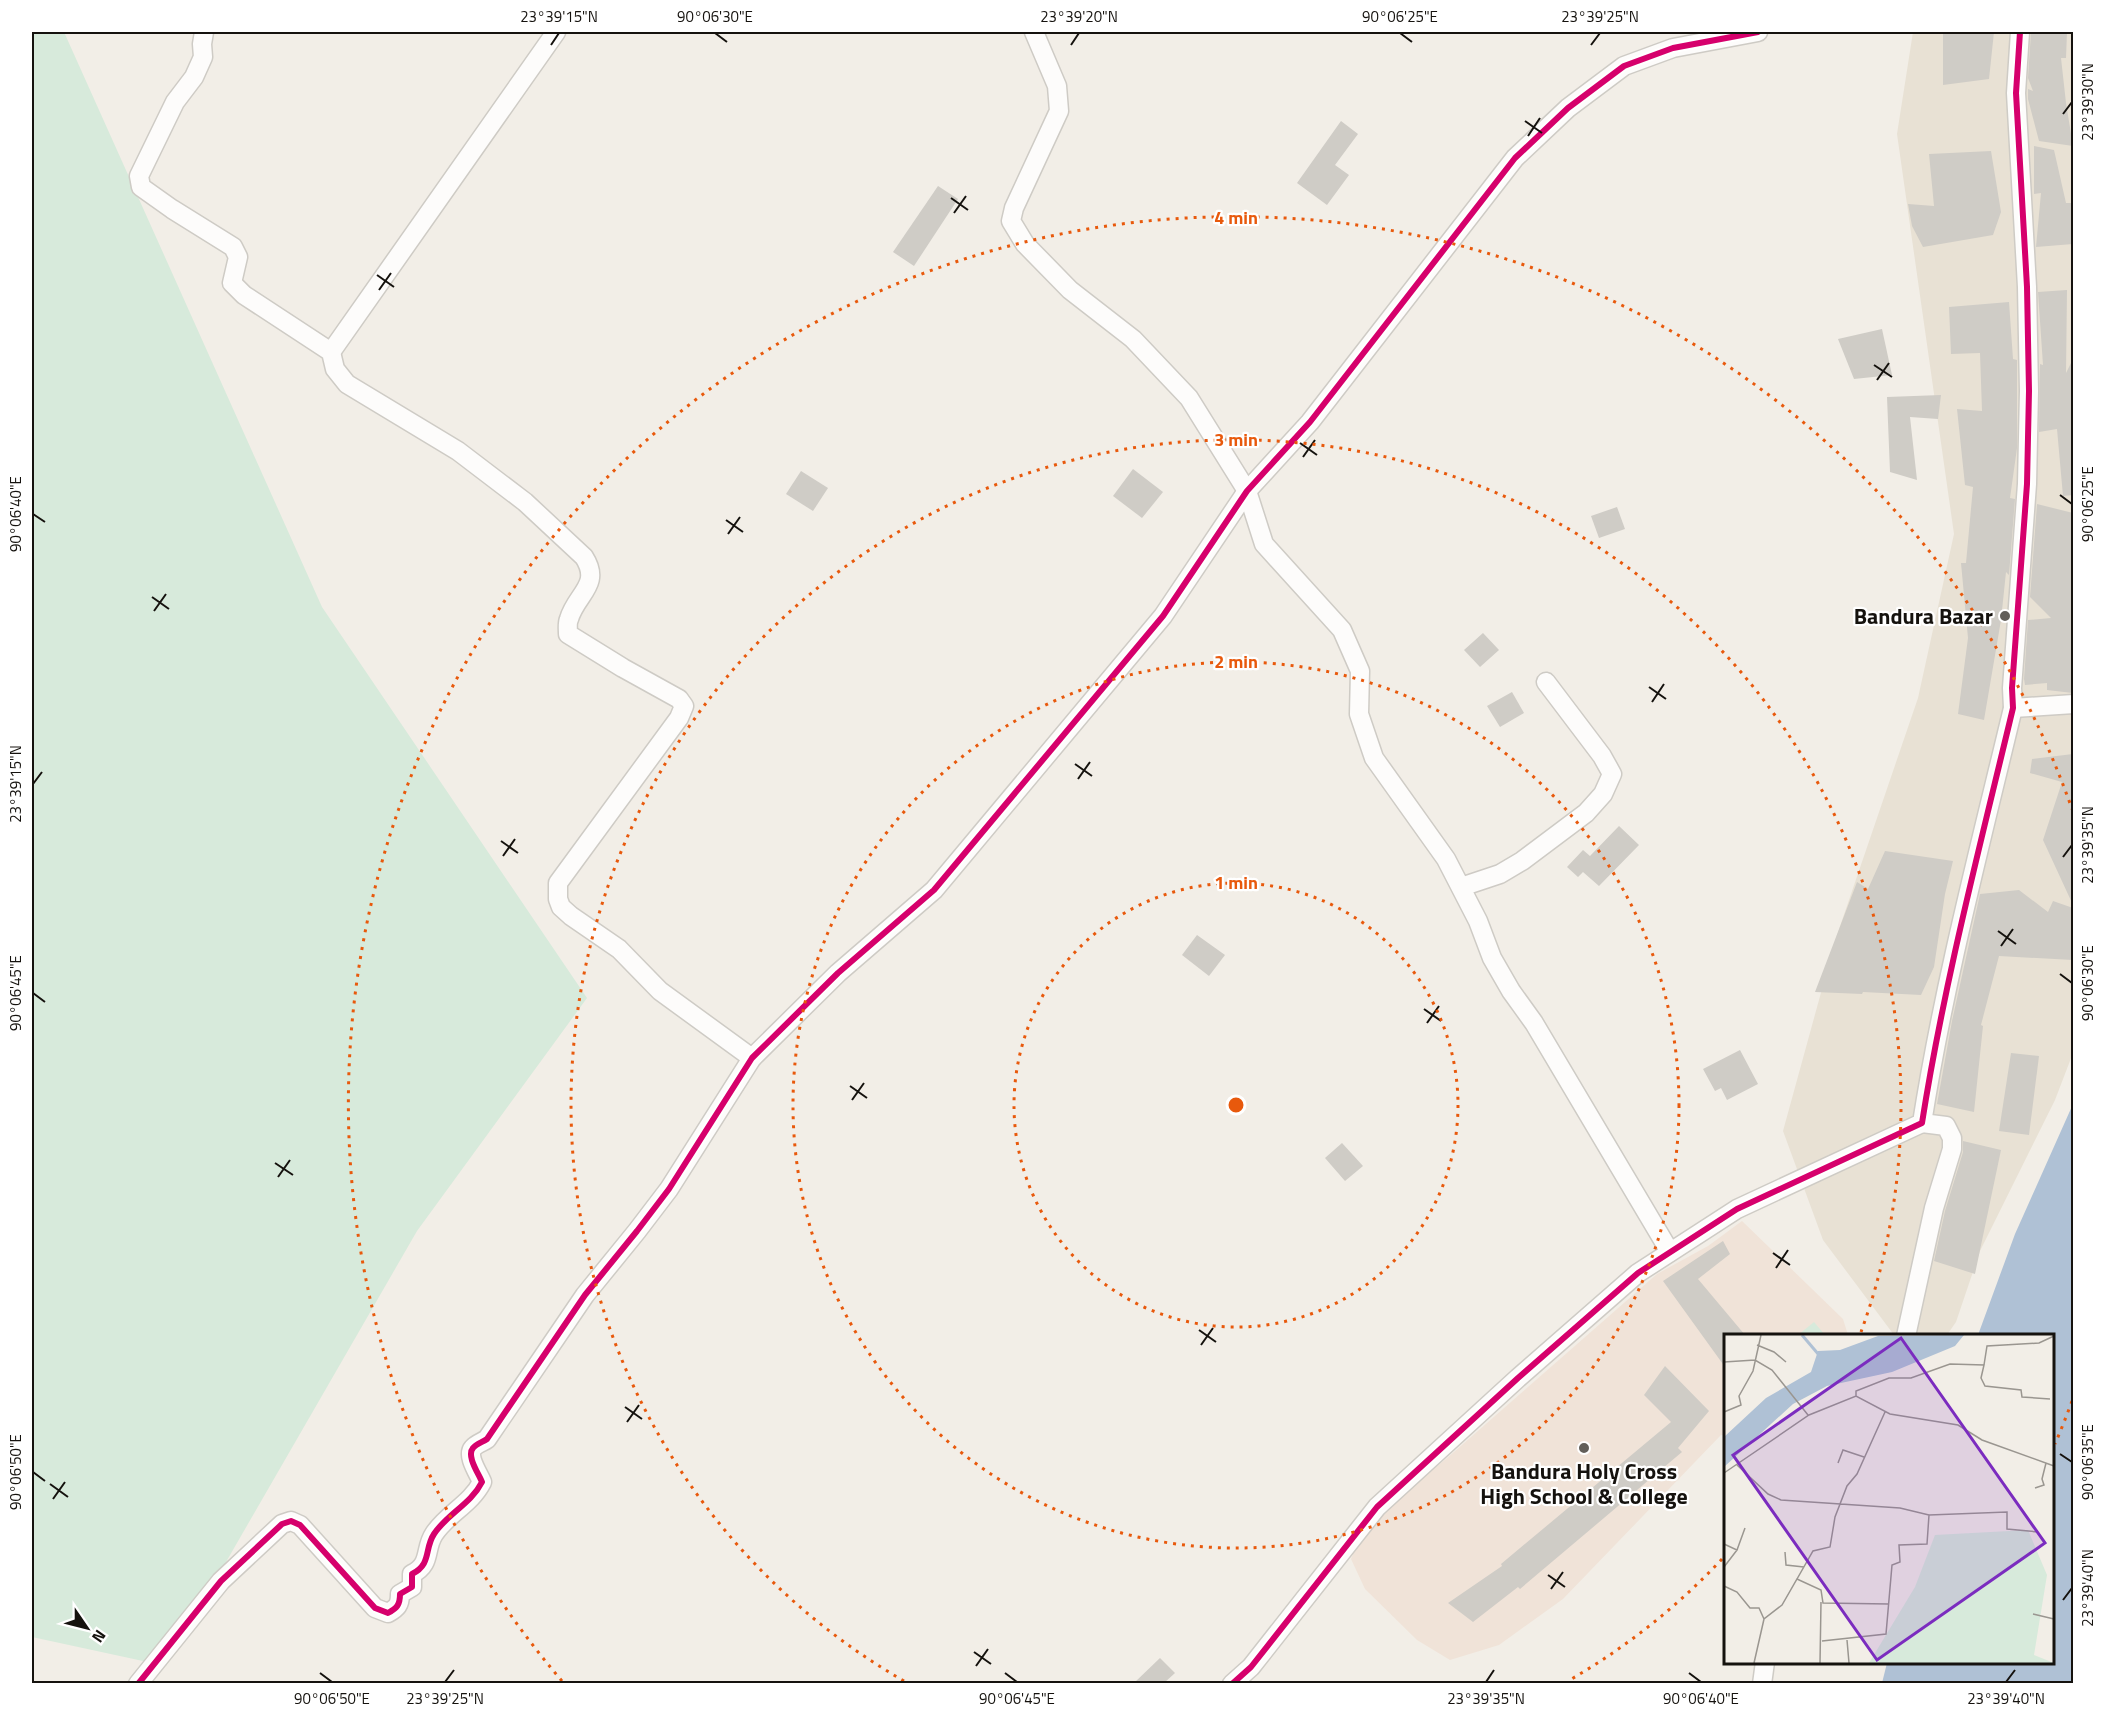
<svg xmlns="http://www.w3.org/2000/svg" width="2105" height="1715" viewBox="0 0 2105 1715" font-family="'Titillium Web',sans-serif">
  <rect width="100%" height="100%" fill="#f2eee7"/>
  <polygon fill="#e8e1d4" points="1913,32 2073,32 2073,1053 2055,1100 1980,1251 1956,1322 1947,1335 1894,1335 1823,1240 1783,1131 1836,938 1918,698 1954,534 1897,134"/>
  <polygon fill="#f0e3d8" points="1742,1221 1843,1319 1848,1335 1726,1336 1725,1436 1721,1435 1563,1599 1499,1645 1450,1660 1417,1640 1365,1589 1351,1559 1366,1522 1446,1459 1657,1274 1708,1246"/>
  <g fill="#d7eadb">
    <polygon points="32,32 64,32 322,607 587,998 417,1231 166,1666 32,1637"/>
    <polygon points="1814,1322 1825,1335 1798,1335"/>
  </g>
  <polygon fill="#afc1d5" points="2073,1104 2073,1683 1882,1683 1887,1663 2052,1662 2052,1336 1978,1335 2015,1234"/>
  <g fill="#cfccc6">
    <polygon points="1943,32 1994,32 1989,79 1943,85"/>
    <polygon points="2031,32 2067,32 2066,58 2061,58 2066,103 2073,146 2039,141 2028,99 2028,89 2033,91 2028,78"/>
    <polygon points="1341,121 1358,134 1335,165 1349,175 1327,205 1297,183"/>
    <polygon points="2034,146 2054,150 2066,203 2073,203 2073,244 2036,247 2041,193 2034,194"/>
    <polygon points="1991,151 2001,212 1993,235 1923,247 1912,226 1908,204 1934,206 1929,154"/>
    <polygon points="938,186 958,199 914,266 893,252"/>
    <polygon points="2067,290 2066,373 2073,359 2073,495 2063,496 2057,429 2039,432 2040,364 2043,365 2038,292"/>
    <polygon points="2009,302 2013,359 2017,360 2017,448 2010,498 2015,499 2009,575 2006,572 2001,620 1984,720 1958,714 1968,638 1961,563 1966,563 1973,487 1965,485 1957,409 1982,411 1980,353 1951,354 1949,307"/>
    <polygon points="1882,329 1892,375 1854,379 1838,339"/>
    <polygon points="1941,395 1938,419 1910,417 1917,480 1890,472 1887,397"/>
    <polygon points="1133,469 1163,492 1142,518 1113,496"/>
    <polygon points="801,471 828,488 813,511 786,494"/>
    <polygon points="2037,504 2073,513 2073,693 2047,690 2047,683 2025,685 2024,679 2028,620 2051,618 2030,597"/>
    <polygon points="1617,507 1625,529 1599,538 1591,516"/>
    <polygon points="1483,633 1499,650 1480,667 1464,650"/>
    <polygon points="1512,692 1524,713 1500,727 1487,706"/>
    <polygon points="2073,754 2073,905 2043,840 2062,782 2030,773 2032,759"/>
    <polygon points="1619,826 1639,845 1599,886 1583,872 1578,877 1567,867 1583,850 1590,856"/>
    <polygon points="1885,851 1953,861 1945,894 1934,967 1921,995 1863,992 1862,994 1815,992 1857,882 1868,889"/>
    <polygon points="2019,890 2048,912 2053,901 2073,908 2073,960 1999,956 1981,1025 1983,1026 1974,1112 1937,1104 1952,1021 1980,894"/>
    <polygon points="1197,935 1225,955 1209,976 1182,955"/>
    <polygon points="1740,1050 1758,1084 1727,1100 1721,1088 1715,1091 1703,1069"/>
    <polygon points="2011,1053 2039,1056 2029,1135 1999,1131"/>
    <polygon points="1963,1141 2001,1150 1975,1274 1934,1261 1945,1211 1963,1152"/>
    <polygon points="1342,1143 1363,1166 1345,1181 1325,1158"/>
    <polygon points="1723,1241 1730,1254 1698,1279 1745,1335 1725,1335 1725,1367 1663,1281"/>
    <polygon points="1665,1366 1709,1411 1678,1448 1682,1452 1520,1589 1518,1587 1473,1622 1448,1603 1502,1566 1501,1564 1671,1422 1644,1395"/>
    <polygon points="1160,1658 1175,1673 1164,1683 1134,1683"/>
  </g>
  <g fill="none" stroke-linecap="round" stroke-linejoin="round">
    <defs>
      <g id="minor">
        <path d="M 204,32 L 202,44 L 203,57 L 194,77 L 175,102 L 139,176 L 141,187 L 172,209 L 233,247 L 238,257 L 232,283 L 244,295 L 331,352 L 335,369 L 347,384 L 458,451 L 525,502 L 584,557 C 602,585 576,594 569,619 C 567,623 568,629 568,634 L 623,668 L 679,699 L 684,706 L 679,718 L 558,883 L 558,899 L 561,907 L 571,916 L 619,949 L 660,991 L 752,1058"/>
        <polyline points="1034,32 1057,86 1059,111 1014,208 1011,221 1025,244 1070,290 1133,339 1189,398 1247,491 1264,544 1342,630 1360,671 1359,714 1374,758 1446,859 1478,921 1492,958 1511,991 1534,1023 1670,1252"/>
        <polyline points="331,352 556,32"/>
        <polyline points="2013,708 2074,704"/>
        <polyline points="1461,887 1500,874 1522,861 1586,813 1603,794 1612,774 1602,756 1546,682"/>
        <polyline points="1906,1336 1934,1208 1952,1149 1952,1138 1946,1126 1922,1123"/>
        <path d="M 138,1684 L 221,1581 L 282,1524 L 291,1521 L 300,1525 L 375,1608 L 388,1613 C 397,1608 400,1605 400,1594 L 412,1587 L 412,1574 C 432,1564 424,1549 434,1534 C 447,1514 471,1504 482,1482 C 479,1474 466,1456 473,1448 C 476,1444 483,1442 487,1439 L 585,1295 L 637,1231 L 669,1189 L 752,1058 L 838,973 L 934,890 L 1163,616 L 1247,491 L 1310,422 L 1515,158 L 1568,108 L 1624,66 L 1673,48 L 1758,32"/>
        <path d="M 1232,1684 L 1251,1667 L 1377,1507 L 1518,1378 L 1638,1273 L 1737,1209 L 1922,1123 C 1944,983 1980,846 2013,708 L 2012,688 L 2027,484 L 2029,391 L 2027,287 L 2016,93 L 2020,32"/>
        <polyline points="1762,1684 1765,1662"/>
      </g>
    </defs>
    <use href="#minor" stroke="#cecbc5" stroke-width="21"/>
    <use href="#minor" stroke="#fdfcfb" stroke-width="18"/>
    <defs>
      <g id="cycleway">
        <path d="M 138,1684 L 221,1581 L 282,1524 L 291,1521 L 300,1525 L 375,1608 L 388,1613 C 397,1608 400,1605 400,1594 L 412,1587 L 412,1574 C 432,1564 424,1549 434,1534 C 447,1514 471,1504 482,1482 C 479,1474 466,1456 473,1448 C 476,1444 483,1442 487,1439 L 585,1295 L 637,1231 L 669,1189 L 752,1058 L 838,973 L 934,890 L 1163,616 L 1247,491 L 1310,422 L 1515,158 L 1568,108 L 1624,66 L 1673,48 L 1758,32"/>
        <path d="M 1232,1684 L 1251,1667 L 1377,1507 L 1518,1378 L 1638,1273 L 1737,1209 L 1922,1123 C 1944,983 1980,846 2013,708 L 2012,688 L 2027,484 L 2029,391 L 2027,287 L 2016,93 L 2020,32"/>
      </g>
    </defs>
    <use href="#cycleway" stroke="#fff" stroke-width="10"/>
    <use href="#cycleway" stroke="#d6006c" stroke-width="6"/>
  </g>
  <path fill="none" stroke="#15120e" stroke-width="2" d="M 715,33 L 727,42M 1400,33 L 1412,42M 551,45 L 559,33M 1071,45 L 1079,33M 1591,45 L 1600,33M 2063,114 L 2072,102M 1525,121 L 1542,133M 1528,136 L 1540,118M 951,198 L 968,210M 954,213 L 966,196M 377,275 L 394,287M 379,290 L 391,273M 1874,365 L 1892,377M 1877,380 L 1889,363M 1300,443 L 1317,455M 1303,457 L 1315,440M 2060,495 L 2072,504M 33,514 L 45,522M 726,520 L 743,532M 728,534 L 740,517M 152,597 L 169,609M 154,611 L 166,594M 1649,687 L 1666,699M 1652,702 L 1664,684M 1075,764 L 1092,776M 1078,779 L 1090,762M 33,784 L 42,772M 501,841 L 518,853M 503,856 L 515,839M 2063,857 L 2072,845M 1998,931 L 2016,944M 2001,946 L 2013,929M 2060,974 L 2072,983M 33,993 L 45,1002M 1424,1009 L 1441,1021M 1427,1023 L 1439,1006M 850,1086 L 867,1098M 852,1100 L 864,1083M 275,1163 L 293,1175M 278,1177 L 290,1160M 1773,1253 L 1790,1265M 1776,1268 L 1788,1250M 1199,1330 L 1216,1342M 1201,1345 L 1213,1328M 625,1407 L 642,1419M 627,1422 L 639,1405M 2060,1454 L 2072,1462M 33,1472 L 45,1481M 50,1484 L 68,1497M 53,1499 L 65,1482M 1548,1575 L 1565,1587M 1551,1589 L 1563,1572M 2063,1600 L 2072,1588M 974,1652 L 991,1664M 976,1666 L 988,1649M 320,1673 L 332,1682M 1005,1673 L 1017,1682M 1689,1673 L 1701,1682M 445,1682 L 454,1670M 1486,1682 L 1494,1670M 2006,1682 L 2015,1670"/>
  <g fill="none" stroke="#e8590c" stroke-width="3" stroke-dasharray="3 6">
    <circle cx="1236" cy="1105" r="222"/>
    <circle cx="1236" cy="1105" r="443"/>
    <path d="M1722 1559A665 665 0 0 1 1568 1681M904 1681A665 665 0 1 1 1861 1332"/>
    <path d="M2072 1401A887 887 0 0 1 2055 1444M562 1681A887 887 0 1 1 2072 809"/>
  </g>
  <g fill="#625f5a" stroke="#fff" stroke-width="2">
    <circle cx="2005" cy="616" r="6"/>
    <circle cx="1584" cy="1448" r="6"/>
  </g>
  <g text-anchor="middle" stroke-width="4.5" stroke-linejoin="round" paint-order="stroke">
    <g font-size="22" font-weight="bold" fill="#15120e" stroke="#fff" text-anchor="end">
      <text x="1993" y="624">Bandura Bazar</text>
      <text x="1584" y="1479" text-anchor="middle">Bandura Holy Cross<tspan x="1584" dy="25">High School &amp; College</tspan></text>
    </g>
  </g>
  <g transform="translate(1724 1334)">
    <rect width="330" height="330" fill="#f2eee7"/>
    <path d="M 304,196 L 323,241 L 310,321 L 330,329 L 145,329 L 191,253 L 211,201 Z" fill="#d7eadb"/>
    <path d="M 240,1 L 231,12 L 168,38 L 103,52 L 69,70 L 0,133 L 0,103 L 42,64 L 87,38 L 94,17 L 116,16 L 154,2 Z" fill="#afc1d5"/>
    <path fill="none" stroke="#afc1d5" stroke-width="3" d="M 78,1 L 95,21"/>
    <path fill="none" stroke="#9a9690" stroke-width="1.5" d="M 33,11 L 50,18 L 62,28M 0,28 L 31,26 L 48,36 L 84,81M 260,31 L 263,12 L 315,9 L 330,2M 132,62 L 132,57 L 165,44 L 187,44 L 226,30 L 260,31 L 257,44 L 261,52 L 297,56 L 298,63 L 326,65M 0,78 L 17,71 L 15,62 L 29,37 L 37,1M 114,129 L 119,116 L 140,123M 13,131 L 44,160 L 57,166 L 176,174 L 205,181 L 283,178 L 283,195 L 314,198M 0,139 L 85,81 L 132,62 L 166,80 L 234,91 L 258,106 L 330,132M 311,154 L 320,151 L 318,145 L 322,129M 0,210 L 13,216 L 0,233M 13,216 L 21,194M 61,218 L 62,231 L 80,233M 73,245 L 89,217 L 106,213 L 111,183 L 123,152 L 133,140 L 161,78M 0,252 L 13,258 L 26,274 L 35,274 L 40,285M 309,280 L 330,285M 123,306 L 125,329M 98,307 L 162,300 L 168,231 L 176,228 L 175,211 L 203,210 L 205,181M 30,329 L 40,285 L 58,271 L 73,245 L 97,256 L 99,269 L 165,270M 96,329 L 97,268"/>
    <path fill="#7b2cbf" fill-opacity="0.15" stroke="#7b2cbf" stroke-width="3" d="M 177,4 L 321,209 L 153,326 L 9,121 Z"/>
    <rect width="330" height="330" fill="none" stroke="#15120e" stroke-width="3"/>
  </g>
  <circle cx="1236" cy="1105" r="9" fill="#e8590c" stroke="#fff" stroke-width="3"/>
  <g font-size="18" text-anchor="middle" font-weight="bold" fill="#e8590c" stroke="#fff" stroke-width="4.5" stroke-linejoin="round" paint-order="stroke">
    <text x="1236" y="224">4 min</text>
    <text x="1236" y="446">3 min</text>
    <text x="1236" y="668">2 min</text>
    <text x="1236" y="889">1 min</text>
  </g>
  <rect width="2105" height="1715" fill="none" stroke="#ffffff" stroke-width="66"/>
  <g transform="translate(87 1628) rotate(125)" stroke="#ffffff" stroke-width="4.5" paint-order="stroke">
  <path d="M0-4.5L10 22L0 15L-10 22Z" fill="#15120e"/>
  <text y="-9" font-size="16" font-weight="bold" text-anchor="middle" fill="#15120e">N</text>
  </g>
  <rect x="33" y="33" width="2039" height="1649" fill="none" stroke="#15120e" stroke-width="2"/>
  <g font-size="15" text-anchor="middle" fill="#15120e">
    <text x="559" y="22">23°39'15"N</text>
    <text x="715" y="22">90°06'30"E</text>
    <text x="1079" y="22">23°39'20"N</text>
    <text x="1400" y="22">90°06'25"E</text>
    <text x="1600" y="22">23°39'25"N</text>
    <text transform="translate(2088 102) rotate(-90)" y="5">23°39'30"N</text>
    <text transform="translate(2088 504) rotate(-90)" y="5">90°06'25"E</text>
    <text transform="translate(16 514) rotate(-90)" y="5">90°06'40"E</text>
    <text transform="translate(16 784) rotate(-90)" y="5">23°39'15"N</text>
    <text transform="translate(2088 845) rotate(-90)" y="5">23°39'35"N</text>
    <text transform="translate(2088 983) rotate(-90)" y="5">90°06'30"E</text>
    <text transform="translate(16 993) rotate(-90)" y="5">90°06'45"E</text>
    <text transform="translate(2088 1462) rotate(-90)" y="5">90°06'35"E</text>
    <text transform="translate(16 1472) rotate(-90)" y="5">90°06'50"E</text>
    <text transform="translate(2088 1588) rotate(-90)" y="5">23°39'40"N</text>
    <text x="332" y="1704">90°06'50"E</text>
    <text x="445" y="1704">23°39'25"N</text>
    <text x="1017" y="1704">90°06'45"E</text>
    <text x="1486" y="1704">23°39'35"N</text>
    <text x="1701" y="1704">90°06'40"E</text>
    <text x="2006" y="1704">23°39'40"N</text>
  </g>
</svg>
